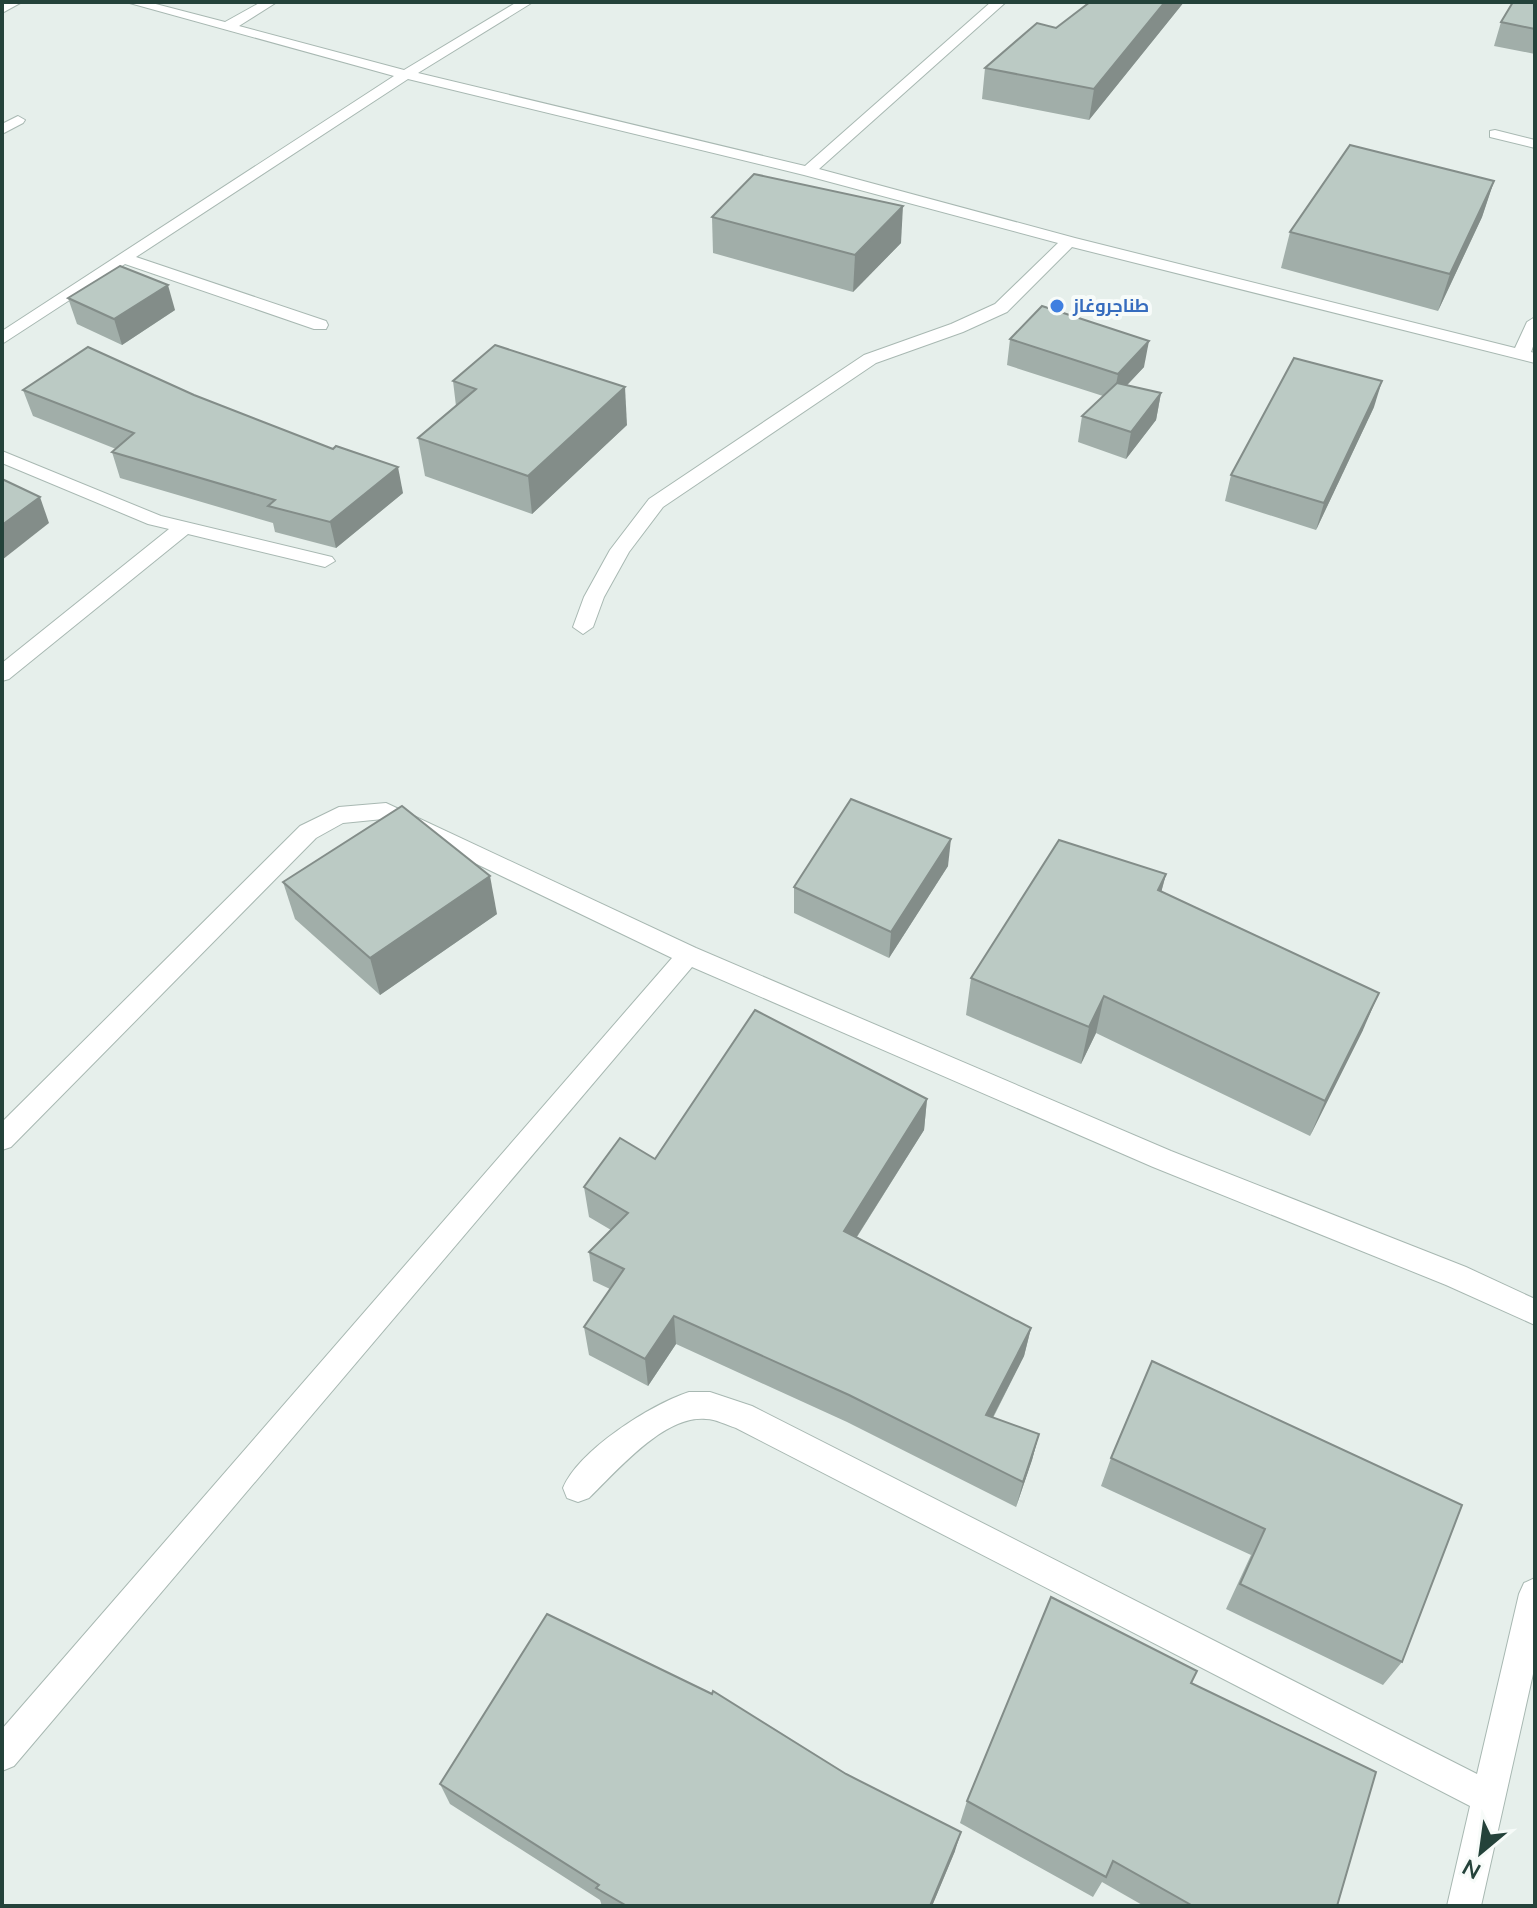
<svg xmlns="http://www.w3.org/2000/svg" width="1537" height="1908" viewBox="0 0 1537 1908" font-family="Mulish,Cairo,sans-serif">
  <rect width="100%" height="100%" fill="#e6efeb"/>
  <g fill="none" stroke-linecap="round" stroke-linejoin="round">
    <defs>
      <g id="minor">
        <polygon points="5,2 22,2 2,13 2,4"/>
        <polygon points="126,2 148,2 225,22 261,2 277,2 239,26 404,70 517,2 533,2 418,73 805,166 991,2 1006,2 819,169 1075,238 1515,348 1527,322 1535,317 1535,341 1531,352 1535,353 1535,363 1072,247 1007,312 963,332 876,363 663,507 629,552 604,597 593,627 583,634 573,627 584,597 610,550 649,499 864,355 951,324 995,304 1058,243 804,175 408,79 136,257 326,321 328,325 326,329 314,329 125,264 2,344 2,331 394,76"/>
        <polygon points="18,116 25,120 23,123 2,134 2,124"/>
        <polygon points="1495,130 1535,140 1535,148 1490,137 1490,131"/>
        <polygon points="2,451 161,516 332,557 335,561 325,567 188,534 9,679 2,681 2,663 169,529 148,524 2,463"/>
        <polygon points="386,803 696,948 1171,1151 1466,1267 1535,1299 1535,1325 1446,1285 1153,1167 692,967 14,1766 2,1771 2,1729 672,958 383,819 343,823 316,838 11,1147 2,1150 2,1122 300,826 339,807"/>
        <path d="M 689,1392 L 710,1392 L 752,1406 L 1477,1774 L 1519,1594 L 1524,1583 L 1535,1578 L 1535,1665 L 1481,1906 L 1447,1906 L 1470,1806 L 736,1428 C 726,1425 716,1419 706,1419 C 664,1415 617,1471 589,1498 L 578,1502 L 567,1498 L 563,1488 C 579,1450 650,1405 689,1392 Z"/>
      </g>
    </defs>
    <use href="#minor" stroke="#a8b8b2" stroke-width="2"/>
    <use href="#minor" fill="#fff" fill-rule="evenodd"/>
  </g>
  <g fill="#a1aea9">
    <polygon points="1090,2 1184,2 1089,120 982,99 985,68 1056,28"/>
    <polygon points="1535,2 1535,54 1494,46 1501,22"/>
    <polygon points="1494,181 1482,217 1438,311 1281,268 1290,232"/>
    <polygon points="712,217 901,243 853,292 713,253"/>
    <polygon points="68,298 175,310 122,345 77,324"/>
    <polygon points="1010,339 1144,367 1127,385 1161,393 1156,420 1126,459 1078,442 1082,416 1103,396 1007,365"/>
    <polygon points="453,381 627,425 532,514 425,476 418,438 456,406"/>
    <polygon points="23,390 403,493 336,548 275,532 273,523 120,478 112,452 116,449 33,416"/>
    <polygon points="1374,407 1316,530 1225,501 1231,475"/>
    <polygon points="948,866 889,958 794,913 794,887"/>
    <polygon points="1166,874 1161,892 1363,1030 1310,1136 1096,1033 1081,1064 966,1015 971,978"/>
    <polygon points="283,882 497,914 380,995 295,919"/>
    <polygon points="927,1099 924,1130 857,1237 1031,1328 1024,1356 993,1418 1039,1434 1032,1460 1016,1507 847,1422 676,1344 648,1386 589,1355 584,1327 610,1289 593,1281 589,1252 611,1230 589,1217 584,1187"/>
    <polygon points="1152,1361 1402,1662 1383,1685 1226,1609 1251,1555 1101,1486 1111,1458"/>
    <polygon points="1191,1683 1337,1906 1144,1906 1102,1882 1093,1897 960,1823 967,1801"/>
    <polygon points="440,1784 955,1851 932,1906 602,1906 600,1900 450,1804"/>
  </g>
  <g fill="#838d89">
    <polygon points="1165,2 1184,2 1089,120 1094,89"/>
    <polygon points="1494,181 1482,217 1438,311 1450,274"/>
    <polygon points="903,206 901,243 853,292 855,255"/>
    <polygon points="168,285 175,310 122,345 114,319"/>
    <polygon points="1149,341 1144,367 1113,400 1118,374"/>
    <polygon points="1382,381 1374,407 1316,530 1324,503"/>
    <polygon points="625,387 627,425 532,514 528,476"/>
    <polygon points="1161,393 1156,420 1126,459 1131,432"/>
    <polygon points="398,467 403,493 336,548 330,522"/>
    <polygon points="40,497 49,523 2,560 2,525"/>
    <polygon points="951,839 948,866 889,958 891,932"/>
    <polygon points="1166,874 1156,912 1158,890"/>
    <polygon points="490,876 497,914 380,995 370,958"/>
    <polygon points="1379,993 1363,1030 1310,1136 1325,1101"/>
    <polygon points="1104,996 1096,1033 1081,1064 1089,1027"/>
    <polygon points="927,1099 924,1130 842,1260 844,1231"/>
    <polygon points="674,1316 676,1344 648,1386 645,1359"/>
    <polygon points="1031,1328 1024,1356 980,1442 986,1415"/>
    <polygon points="1039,1434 1032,1460 1016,1507 1023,1482"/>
    <polygon points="961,1832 955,1851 932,1906 930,1906"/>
  </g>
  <g fill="#bbcac4" stroke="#838d89" stroke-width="2">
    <polygon points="1090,2 1165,2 1094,89 985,68 1037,23 1056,28"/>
    <polygon points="1513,2 1535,2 1535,29 1501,22"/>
    <polygon points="1350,145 1494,181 1450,274 1290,232"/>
    <polygon points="754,174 903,206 855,255 712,217"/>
    <polygon points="120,266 168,285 114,319 68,298"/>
    <polygon points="1042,306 1149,341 1118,374 1010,339"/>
    <polygon points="495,345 625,387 528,476 418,438 476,389 453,381"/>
    <polygon points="88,347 194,395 333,449 336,446 398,467 330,522 268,506 275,500 112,452 134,433 23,390"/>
    <polygon points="1294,358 1382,381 1324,503 1231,475"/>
    <polygon points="1117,383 1161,393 1131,432 1082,416"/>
    <polygon points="2,479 40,497 2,525"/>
    <polygon points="851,799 951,839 891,932 794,887"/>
    <polygon points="402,806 490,876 370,958 283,882"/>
    <polygon points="1059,840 1166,874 1158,890 1379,993 1325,1101 1104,996 1089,1027 971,978"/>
    <polygon points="755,1010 927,1099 844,1231 1031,1328 986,1415 1039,1434 1023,1482 849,1395 674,1316 645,1359 584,1327 624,1269 589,1252 628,1213 584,1187 620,1138 655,1159"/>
    <polygon points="1152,1361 1462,1505 1402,1662 1240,1584 1265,1529 1111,1458"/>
    <polygon points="1051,1597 1197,1671 1191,1683 1376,1772 1337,1906 1193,1906 1113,1861 1106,1877 967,1801"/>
    <polygon points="547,1614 712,1694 713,1691 846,1774 961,1832 930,1906 627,1906 596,1888 599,1885 440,1784"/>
  </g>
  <circle fill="#3f7fe0" stroke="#f7fbf9" stroke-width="3" cx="1057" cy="306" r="8"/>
  <g text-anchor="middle" stroke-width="8" stroke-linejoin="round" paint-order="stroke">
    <g font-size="18" font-weight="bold" fill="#366cbe" stroke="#f7fbf9" text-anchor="start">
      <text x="1073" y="312">طناجروغاز</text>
    </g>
  </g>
  <rect width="1537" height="1908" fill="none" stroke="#24423a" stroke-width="8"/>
  <g transform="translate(1481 1852) rotate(209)" stroke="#f7fbf9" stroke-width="6" paint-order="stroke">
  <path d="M0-6L14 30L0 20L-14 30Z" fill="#24423a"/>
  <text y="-12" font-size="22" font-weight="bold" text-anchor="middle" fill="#24423a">N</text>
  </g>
</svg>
